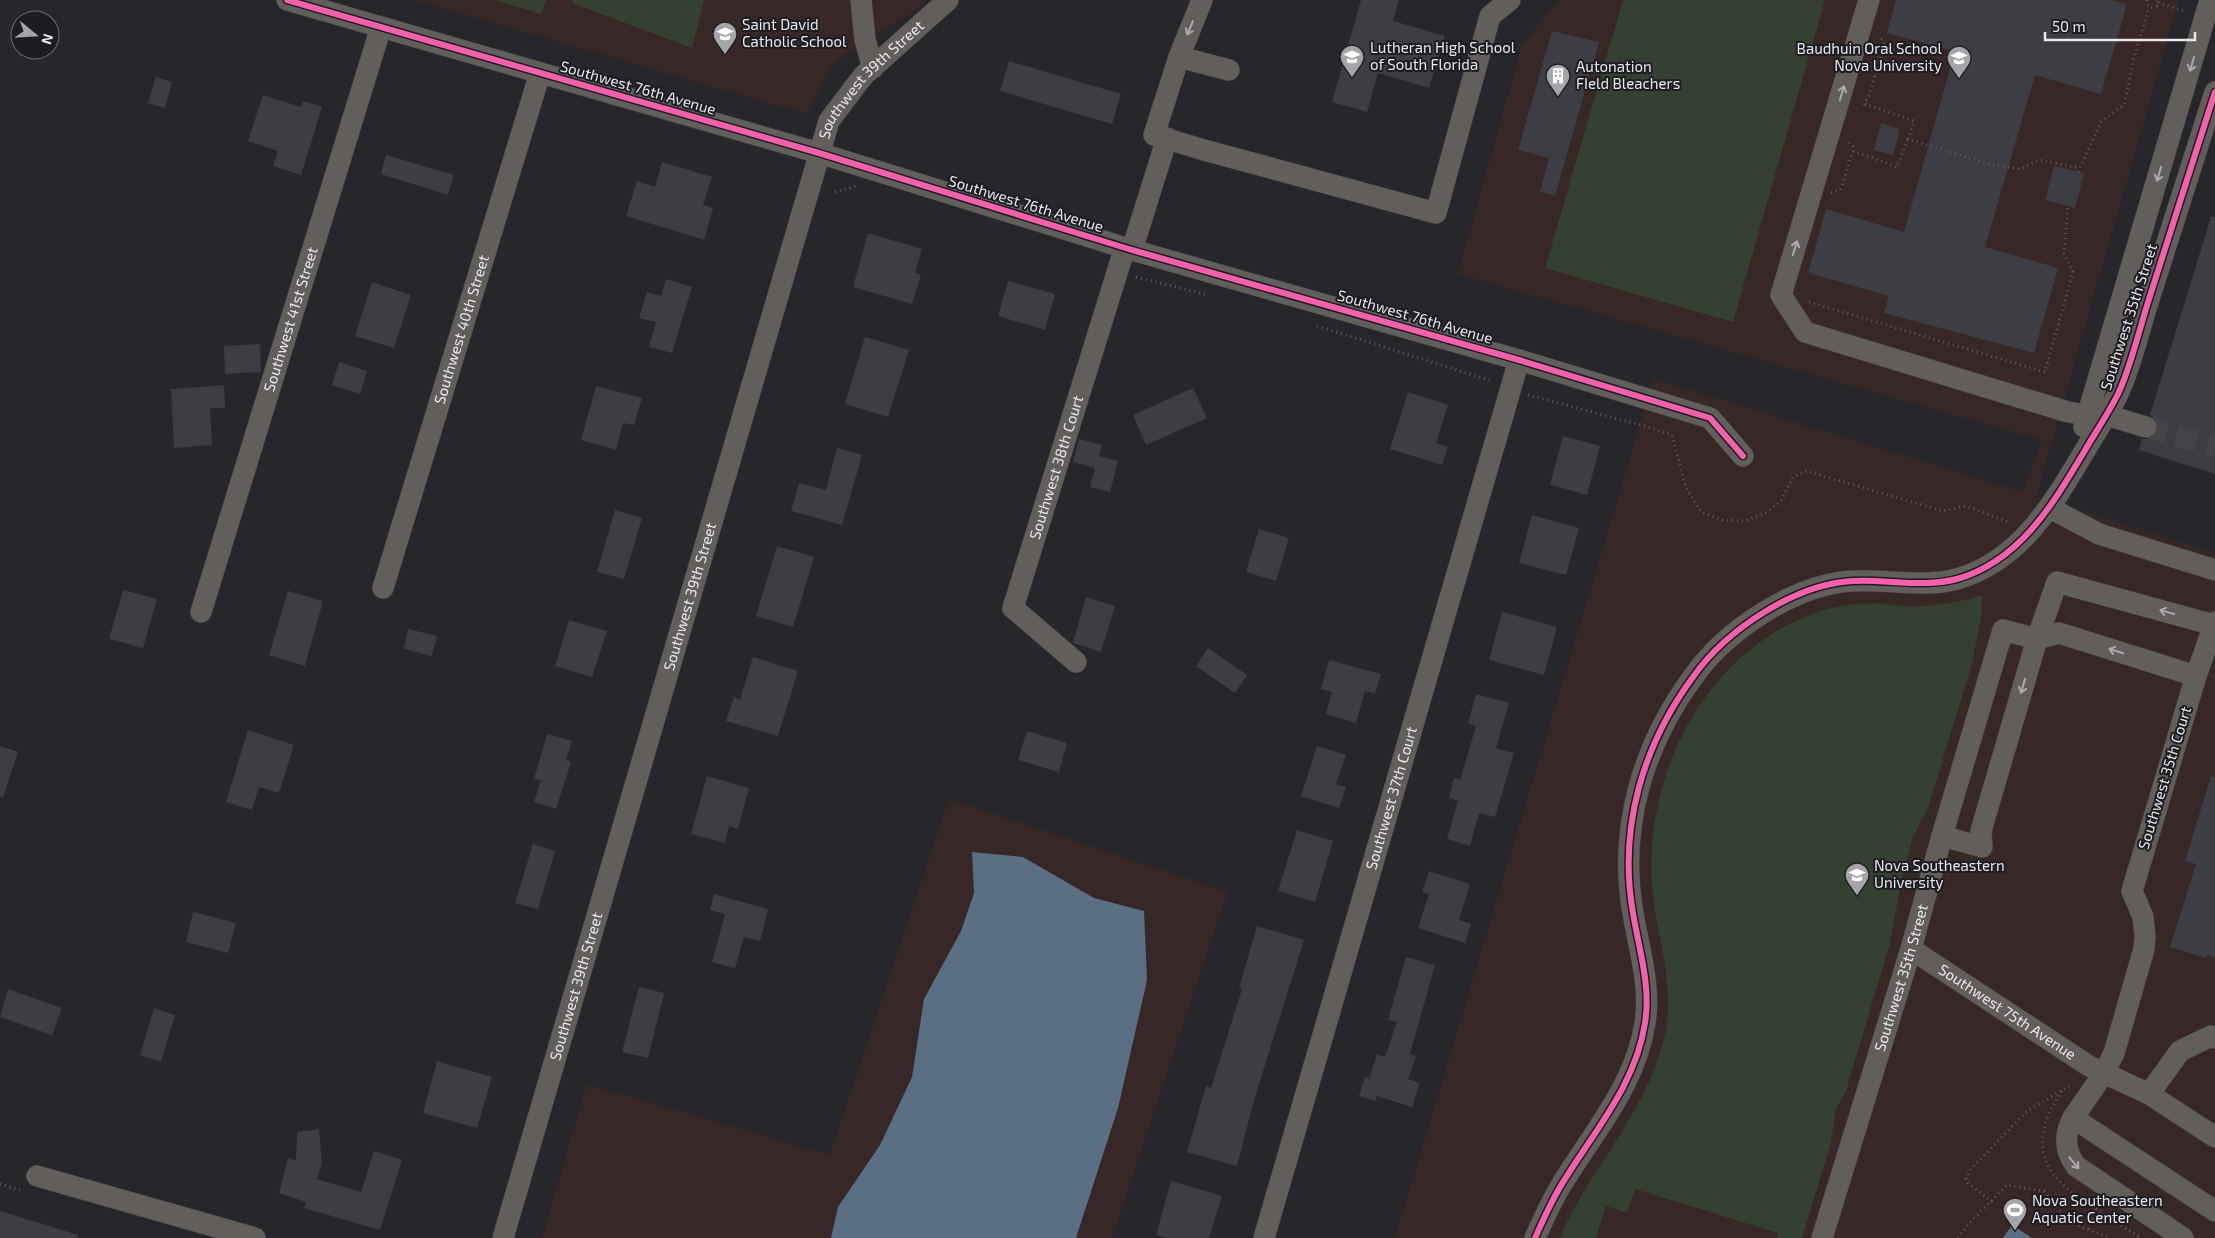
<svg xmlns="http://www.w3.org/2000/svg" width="2215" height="1238" viewBox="0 0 2215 1238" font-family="'Exo 2',sans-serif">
  <rect width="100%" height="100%" fill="#27262a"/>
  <g fill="#382727">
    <polygon points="415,0 926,0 909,15 858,44 832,66 807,114"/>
    <polygon points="1559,0 2179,0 2036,497 2215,553 2215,1238 1395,1238 1654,379 2023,492 2042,440 1458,274 1522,45"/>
    <polygon points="949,799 1228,892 1112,1238 542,1238 587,1084 830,1155"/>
  </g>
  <g fill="#344030">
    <polygon points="494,0 546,0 541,14"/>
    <polygon points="573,0 704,0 692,48 572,3"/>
    <polygon points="1623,0 1825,0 1733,322 1545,268"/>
    <path d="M 1982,595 L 1981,617 L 1972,664 L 1928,808 L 1913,837 L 1901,883 L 1890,943 L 1846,1091 L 1836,1109 L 1831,1143 L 1802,1238 L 1777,1238 L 1778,1233 L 1635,1189 L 1627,1213 L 1606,1206 L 1596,1238 L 1560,1238 C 1591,1165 1652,1108 1666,1028 C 1674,982 1658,940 1653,895 C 1641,787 1696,666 1798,620 C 1825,607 1855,602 1885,604 C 1895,605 1906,607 1916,606 C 1939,606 1960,602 1982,595 Z"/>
  </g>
  <g fill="#5a6e84">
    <polygon points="972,852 1023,857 1094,898 1144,911 1147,980 1118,1108 1076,1238 831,1238 838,1207 880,1145 912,1077 924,999 961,931 974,893"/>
    <polygon points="2012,1225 2032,1238 2003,1238"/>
  </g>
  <g fill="#3d3d44">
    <polygon points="1361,0 1399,0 1393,21 1445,36 1429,88 1378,73 1367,112 1332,102"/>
    <polygon points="1896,0 2111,0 2127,4 2101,94 2035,75 1985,247 2058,268 2034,353 1884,313 1889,296 1808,273 1826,209 1904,232 1955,51 1887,33"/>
    <polygon points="1552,31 1599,42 1555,196 1540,192 1549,158 1518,150"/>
    <polygon points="1009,61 1121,94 1112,124 1000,91"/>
    <polygon points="156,77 172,82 165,108 148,103"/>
    <polygon points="263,95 301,107 303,101 322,107 301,175 273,166 278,151 248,141"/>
    <polygon points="1881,123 1900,129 1893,155 1874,150"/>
    <polygon points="386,155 454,175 448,195 381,174"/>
    <polygon points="662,162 712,177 703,205 713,208 704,240 626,216 637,181 655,187"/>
    <polygon points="2054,166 2084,173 2075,208 2045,200"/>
    <polygon points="2211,217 2215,217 2215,474 2139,450 2142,439 2149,439 2158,431 2158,424 2150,415"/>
    <polygon points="868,233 922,249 915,273 921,275 912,304 853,287"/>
    <polygon points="666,279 692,287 672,353 649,347 656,322 639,318 647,292 661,296"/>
    <polygon points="1008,281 1055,294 1045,330 998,316"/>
    <polygon points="372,282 411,295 394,348 355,336"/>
    <polygon points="865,337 909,350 888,417 845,404"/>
    <polygon points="260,344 261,372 225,374 224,346"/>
    <polygon points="339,362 367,371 360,394 332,385"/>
    <polygon points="224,385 225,408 210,408 212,445 174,448 171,389"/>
    <polygon points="596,386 642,398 634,425 623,423 616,450 581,440"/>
    <polygon points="1193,388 1207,418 1146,445 1133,415"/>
    <polygon points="1408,392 1448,405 1436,443 1448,447 1442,465 1390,449"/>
    <polygon points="1563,436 1600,446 1587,495 1550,485"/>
    <polygon points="1079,439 1102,445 1099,456 1118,461 1110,492 1090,487 1095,468 1073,462"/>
    <polygon points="837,448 862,455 842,525 791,511 799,483 826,490"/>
    <polygon points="615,510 642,518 624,579 597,572"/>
    <polygon points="1532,515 1579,528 1566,575 1519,563"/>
    <polygon points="1259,529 1289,538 1276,581 1246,572"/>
    <polygon points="777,546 814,557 793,627 756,616"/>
    <polygon points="123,590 157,599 143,648 109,639"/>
    <polygon points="288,591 323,601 305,666 269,655"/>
    <polygon points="1086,597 1115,606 1101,652 1073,643"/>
    <polygon points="1502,612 1557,627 1544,675 1489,660"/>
    <polygon points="569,620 607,631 592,677 555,666"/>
    <polygon points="408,629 437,636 432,656 404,649"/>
    <polygon points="1208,648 1247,675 1235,693 1196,666"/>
    <polygon points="753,657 798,671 778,736 726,721 734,697 740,699"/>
    <polygon points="1329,660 1381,674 1375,694 1365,691 1356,723 1326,714 1332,692 1321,689"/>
    <polygon points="1476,694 1509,703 1496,748 1514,753 1495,817 1479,813 1470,846 1447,839 1458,801 1449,798 1454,778 1460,780 1476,726 1468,723"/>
    <polygon points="248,730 294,745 279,793 259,787 252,810 226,802"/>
    <polygon points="1027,731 1067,743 1059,772 1018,760"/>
    <polygon points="547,734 572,741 566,760 571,762 556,809 534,802 541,780 534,779"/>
    <polygon points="0,746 18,752 3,797 0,797"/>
    <polygon points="1317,746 1346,755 1336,784 1346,787 1339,808 1301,796"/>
    <polygon points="707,776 749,788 738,829 729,826 725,843 691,834"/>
    <polygon points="2211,776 2215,777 2215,957 2207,955 2206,958 2170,947 2196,864 2185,861"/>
    <polygon points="1297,830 1333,841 1315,902 1278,891"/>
    <polygon points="533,844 555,851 538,909 515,903"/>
    <polygon points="1429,871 1470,884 1459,920 1471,924 1465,943 1418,928 1429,894 1422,892"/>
    <polygon points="714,894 768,909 760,941 744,937 735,968 712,962 725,914 710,910"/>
    <polygon points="193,912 236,923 228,953 186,942"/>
    <polygon points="1257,926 1304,940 1254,1100 1237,1166 1187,1152 1206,1086 1211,1088 1242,989 1239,988"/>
    <polygon points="1406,957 1435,965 1410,1054 1416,1056 1408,1079 1420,1083 1412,1107 1377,1096 1375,1101 1359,1096 1365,1077 1369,1079 1377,1054 1385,1057 1397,1022 1388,1020"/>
    <polygon points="639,987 664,993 648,1058 622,1052"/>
    <polygon points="8,989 62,1008 52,1035 0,1017"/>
    <polygon points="154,1008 175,1015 161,1062 140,1055"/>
    <polygon points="437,1061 492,1077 477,1128 423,1113"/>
    <polygon points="319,1129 322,1164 317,1179 361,1192 374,1151 402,1160 380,1230 304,1208 306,1202 279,1193 288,1158 296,1160 297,1132"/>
    <polygon points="1171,1181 1222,1196 1209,1238 1167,1238 1156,1235"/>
    <polygon points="0,1211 78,1235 78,1238 0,1238"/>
  </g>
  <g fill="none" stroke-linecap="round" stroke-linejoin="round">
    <polyline stroke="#444347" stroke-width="21" stroke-dasharray="21 11" stroke-linecap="butt" points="2146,427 2215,447"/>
    <defs>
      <g id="minor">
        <polyline points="287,0 819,153 1132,250 1519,360 1710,418 1743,456"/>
        <polyline points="861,0 865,40 873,68"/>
        <polyline points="1869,0 1781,295 1805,332 2068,412 2087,415 2106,415 2146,427"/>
        <polyline points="1179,57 1202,0"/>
        <polyline points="1229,70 1179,57 1154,135 1204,150 1436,213 1490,16 1510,0"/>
        <polyline points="1132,250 1167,138"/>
        <polyline points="2084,427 2210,0"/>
        <polyline points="2050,508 2099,534 2215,570"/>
        <path id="s1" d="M 383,588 L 540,73"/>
        <path id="s2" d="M 201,612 L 381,27"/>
        <polyline points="2215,622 2196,676 2132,891 2143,917 2145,936 2144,949 2114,1053 2104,1073 2073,1118 2215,1211"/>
        <path id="s3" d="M 1076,662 L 1013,608 L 1125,247"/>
        <polyline points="1942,836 1982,847 1981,831 2037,639 2057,582 2214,625"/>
        <path id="s4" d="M 1911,949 L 2089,1066 L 2149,1094 L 2215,1137"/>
        <polyline points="2149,1094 2180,1051 2211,1036 2215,1038"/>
        <path d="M 2073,1118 C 2064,1135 2064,1150 2076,1166 L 2183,1238"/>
        <polyline points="37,1176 255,1238"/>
        <path id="s5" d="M 503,1238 L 829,121 L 863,76 L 948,0"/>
        <path id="s6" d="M 1264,1238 L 1519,360"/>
        <path d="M 1535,1238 C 1544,1218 1553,1197 1565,1179 C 1596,1129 1636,1083 1645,1023 C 1651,985 1639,950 1633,913 C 1618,828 1643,745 1693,677 C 1726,630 1795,584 1853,581 C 1887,579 1923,588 1957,579 C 2020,561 2053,504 2084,452 C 2095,433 2108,414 2118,394 C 2131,367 2140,326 2150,296 C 2172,228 2194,160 2215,92"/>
        <path id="s7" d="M 1822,1238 L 1911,949 L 1942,836 L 2003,630 L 2037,639 L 2059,633 L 2196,676"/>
      </g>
    </defs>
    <use href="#minor" stroke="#424244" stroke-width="22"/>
    <g stroke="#5f5d5e" stroke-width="3" stroke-dasharray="1 4" stroke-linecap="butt">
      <polyline points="2147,0 2147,4 2151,8 2157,6 2158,0"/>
      <polyline points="2158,3 2185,11"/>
      <polyline points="1865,104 1914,121 1908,139 1988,164 2020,169 2039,160 2079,168"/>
      <polyline points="1864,105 1869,95 1884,45 1884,41 1879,37"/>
      <polyline points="1853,151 1897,167 1908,139"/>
      <polyline points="2078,172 2101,122 2124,105 2134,58 2149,7"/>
      <polyline points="835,192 856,186"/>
      <polyline points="1831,193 1840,190 1842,186 1853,151 1853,146 1848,141"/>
      <polyline points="1136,277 1208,295"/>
      <polyline points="1809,302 2045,372 2073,272 2064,253 2068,206"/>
      <polyline points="1317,326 1492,381"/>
      <polyline points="1528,395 1645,426 1672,435 1686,488 1701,512 1722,520 1744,521 1764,514 1781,501 1793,477 1806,471 1943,511 1966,506 2011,523"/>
      <path d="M 2062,1091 C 2056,1101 2050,1110 2046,1121 C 2032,1165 2061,1186 2093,1207 C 2109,1217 2125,1228 2141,1238"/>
      <polyline points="0,1184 23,1191"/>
      <polyline points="1992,1202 1968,1183 1966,1179 1971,1169 2027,1111 2069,1086"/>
      <polyline points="2089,1229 2096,1209"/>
      <path d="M 1958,1238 C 1971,1218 1991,1204 2006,1185 L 2044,1191 L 2070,1223 L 2111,1238"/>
    </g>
    <use href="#minor" stroke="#625e5c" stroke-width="21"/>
    <defs>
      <g id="cycleway">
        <polyline points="287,0 819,153 1132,250 1519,360 1710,418 1743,456"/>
        <path d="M 1535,1238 C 1544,1218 1553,1197 1565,1179 C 1596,1129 1636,1083 1645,1023 C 1651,985 1639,950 1633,913 C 1618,828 1643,745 1693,677 C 1726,630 1795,584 1853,581 C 1887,579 1923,588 1957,579 C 2020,561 2053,504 2084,452 C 2095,433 2108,414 2118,394 C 2131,367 2140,326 2150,296 C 2172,228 2194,160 2215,92"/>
      </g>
    </defs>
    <use href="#cycleway" stroke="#1c1c21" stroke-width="9"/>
    <use href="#cycleway" stroke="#f560ab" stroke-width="6"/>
  </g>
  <defs><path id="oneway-shaft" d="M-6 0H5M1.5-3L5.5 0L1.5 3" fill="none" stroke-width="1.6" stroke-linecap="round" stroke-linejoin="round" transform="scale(1.25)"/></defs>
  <g stroke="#acaaac">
    <use href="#oneway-shaft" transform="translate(1190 28) rotate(113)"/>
    <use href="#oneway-shaft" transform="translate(2192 64) rotate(106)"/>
    <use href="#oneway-shaft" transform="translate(1842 93) rotate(-73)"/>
    <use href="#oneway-shaft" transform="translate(2159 174) rotate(107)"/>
    <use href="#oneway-shaft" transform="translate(1795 248) rotate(-73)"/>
    <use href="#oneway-shaft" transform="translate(2167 612) rotate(-165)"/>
    <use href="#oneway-shaft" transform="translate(2116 651) rotate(-163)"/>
    <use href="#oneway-shaft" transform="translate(2023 686) rotate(106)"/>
    <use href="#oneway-shaft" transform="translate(2074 1163) rotate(51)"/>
  </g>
  <defs>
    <symbol id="school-pin" viewBox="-11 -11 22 30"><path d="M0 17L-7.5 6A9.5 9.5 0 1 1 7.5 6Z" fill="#a5a5a9" stroke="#1c1c21"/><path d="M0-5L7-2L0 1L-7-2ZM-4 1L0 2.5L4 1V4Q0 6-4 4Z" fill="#fff"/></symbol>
    <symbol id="building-pin" viewBox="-11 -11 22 30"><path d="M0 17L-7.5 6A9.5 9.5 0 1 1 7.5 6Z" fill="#a5a5a9" stroke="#1c1c21"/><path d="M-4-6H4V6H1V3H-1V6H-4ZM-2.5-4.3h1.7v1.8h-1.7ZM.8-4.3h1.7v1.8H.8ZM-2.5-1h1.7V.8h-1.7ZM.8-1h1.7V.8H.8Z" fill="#fff"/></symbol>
    <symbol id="university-pin" viewBox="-11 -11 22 30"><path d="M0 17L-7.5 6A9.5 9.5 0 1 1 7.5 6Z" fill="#a5a5a9" stroke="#1c1c21"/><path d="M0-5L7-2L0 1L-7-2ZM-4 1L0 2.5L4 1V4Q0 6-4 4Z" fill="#fff"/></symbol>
    <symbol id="stadium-pin" viewBox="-11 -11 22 30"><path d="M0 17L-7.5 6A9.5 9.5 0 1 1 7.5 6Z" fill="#a5a5a9" stroke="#1c1c21"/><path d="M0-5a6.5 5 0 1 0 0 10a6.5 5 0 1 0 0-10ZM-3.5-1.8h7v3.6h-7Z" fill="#fff"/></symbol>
  </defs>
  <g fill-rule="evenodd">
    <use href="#school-pin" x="711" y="20" width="28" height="38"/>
    <use href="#school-pin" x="1338" y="43" width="28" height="38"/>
    <use href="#school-pin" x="1945" y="44" width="28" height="38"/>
    <use href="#building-pin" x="1544" y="62" width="28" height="38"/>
    <use href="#university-pin" x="1843" y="861" width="28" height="38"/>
    <use href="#stadium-pin" x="2001" y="1196" width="28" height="38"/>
  </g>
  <g text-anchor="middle" stroke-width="4" stroke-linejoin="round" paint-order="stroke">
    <g font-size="15" fill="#e9e9ed" stroke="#1c1c21" text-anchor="start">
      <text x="742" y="30">Saint David<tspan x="742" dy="17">Catholic School</tspan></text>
      <text x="1370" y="53">Lutheran High School<tspan x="1370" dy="17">of South Florida</tspan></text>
      <text x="1942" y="54" text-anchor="end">Baudhuin Oral School<tspan x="1942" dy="17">Nova University</tspan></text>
      <text x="1576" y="72">Autonation<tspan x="1576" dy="17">FIeld Bleachers</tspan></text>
      <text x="1874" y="871">Nova Southeastern<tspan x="1874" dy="17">University</tspan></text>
      <text x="2032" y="1206">Nova Southeastern<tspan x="2032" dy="17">Aquatic Center</tspan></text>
    </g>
    <g font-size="15" fill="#e9e9ed" stroke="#1c1c21">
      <text dy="5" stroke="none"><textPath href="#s5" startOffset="1222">Southwest 39th Street</textPath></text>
      <text transform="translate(638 88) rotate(16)" y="5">Southwest 76th Avenue</text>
      <text transform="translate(1026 204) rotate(17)" y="5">Southwest 76th Avenue</text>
      <text transform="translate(1415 317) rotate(16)" y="5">Southwest 76th Avenue</text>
      <text transform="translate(2129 317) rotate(-72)" y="5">Southwest 35th Street</text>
      <text dy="5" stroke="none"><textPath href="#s2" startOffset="306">Southwest 41st Street</textPath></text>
      <text dy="5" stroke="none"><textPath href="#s1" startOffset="270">Southwest 40th Street</textPath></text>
      <text dy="5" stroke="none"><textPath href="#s3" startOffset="230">Southwest 38th Court</textPath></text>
      <text dy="5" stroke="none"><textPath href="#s5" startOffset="668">Southwest 39th Street</textPath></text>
      <text transform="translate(2165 778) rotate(-73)" y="5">Southwest 35th Court</text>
      <text dy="5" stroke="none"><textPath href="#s6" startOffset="458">Southwest 37th Court</textPath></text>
      <text dy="5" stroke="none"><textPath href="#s7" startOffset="272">Southwest 35th Street</textPath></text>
      <text dy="5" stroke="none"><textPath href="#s5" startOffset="262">Southwest 39th Street</textPath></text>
      <text dy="5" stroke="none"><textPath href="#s4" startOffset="115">Southwest 75th Avenue</textPath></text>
    </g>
  </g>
  <g transform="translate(35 35) rotate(108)"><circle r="24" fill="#1c1c21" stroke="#6e6e73"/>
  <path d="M0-4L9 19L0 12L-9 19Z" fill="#a5a5a9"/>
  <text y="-8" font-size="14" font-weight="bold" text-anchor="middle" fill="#e9e9ed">N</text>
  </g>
  <path d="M2045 32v8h150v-8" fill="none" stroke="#e9e9ed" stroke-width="2.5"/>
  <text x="2052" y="32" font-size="15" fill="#e9e9ed" stroke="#1c1c21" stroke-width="4" paint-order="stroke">50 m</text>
</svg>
